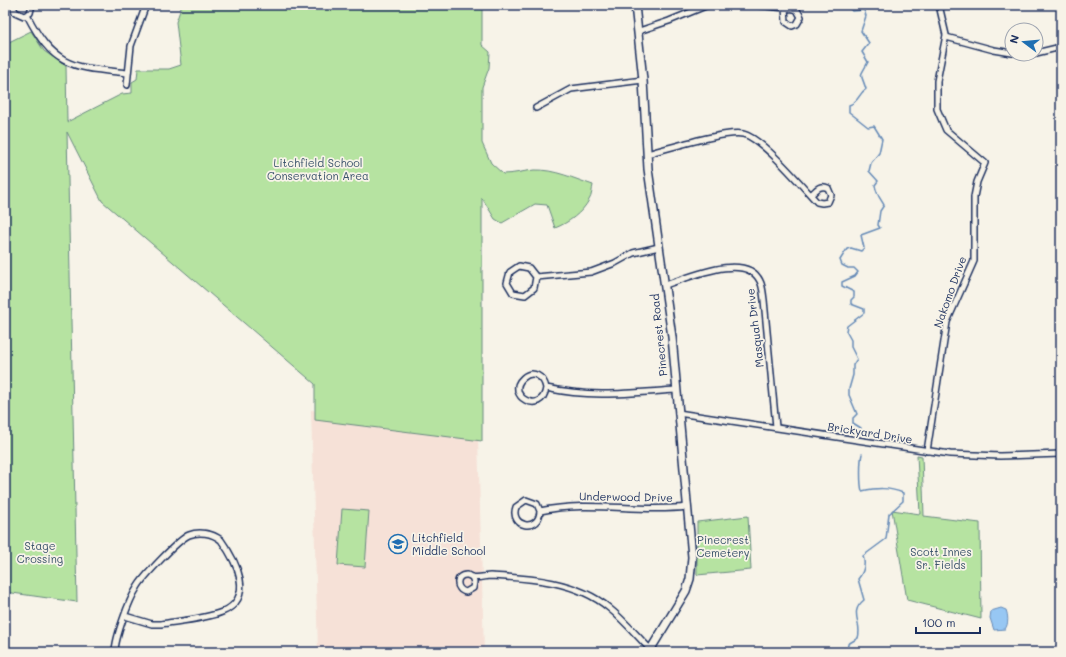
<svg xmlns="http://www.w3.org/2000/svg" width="1066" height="657" viewBox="0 0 1066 657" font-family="Mali,sans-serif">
  <rect width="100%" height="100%" fill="#f7f3e8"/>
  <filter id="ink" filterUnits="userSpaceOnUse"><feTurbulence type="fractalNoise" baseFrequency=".025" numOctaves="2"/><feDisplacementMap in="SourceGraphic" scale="8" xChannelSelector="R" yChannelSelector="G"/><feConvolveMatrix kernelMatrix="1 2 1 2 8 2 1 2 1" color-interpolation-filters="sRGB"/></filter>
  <g filter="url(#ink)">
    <polygon fill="#f6e1d7" points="311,410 478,437 484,652 318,652"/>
    <g fill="#b6e3a1" stroke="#688980">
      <path d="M 182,5 L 482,5 L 482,45 L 490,52 L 489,68 L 482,87 L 482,143 L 491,163 L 503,174 C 514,174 524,171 534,170 C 554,169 575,179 593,185 C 592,189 592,196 589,200 C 582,213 568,223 555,228 L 547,205 L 535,204 L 502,223 L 495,219 L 482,198 L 482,441 L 315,420 L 315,384 L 102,201 L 67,132 L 77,602 L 5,592 L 5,44 L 31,31 L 44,51 L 66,66 L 67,122 L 122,94 L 132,93 L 132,82 L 137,79 L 138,69 L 169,69 L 181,65 L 176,22 Z"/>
      <polygon points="917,455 922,456 924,516 980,523 981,619 907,600 892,510 920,514"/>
      <polygon points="342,509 369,511 365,567 338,565"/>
      <polygon points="748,516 751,570 697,575 697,522"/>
    </g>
    <path fill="#97c7f3" stroke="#658ab7" d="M 1001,608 L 1006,610 C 1008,615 1009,624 1005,629 L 994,630 L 990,618 L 991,611 Z"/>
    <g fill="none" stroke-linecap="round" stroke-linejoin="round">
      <g stroke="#658ab7" stroke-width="1.5">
        <path d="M 847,5 L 852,11 L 864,10 L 866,16 L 861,31 L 869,43 L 862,52 L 868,62 C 859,79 860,70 866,89 C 858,94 859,102 849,105 L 849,112 L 868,127 L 874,126 L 882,139 L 879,153 L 871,163 L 869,171 L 878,181 L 875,185 C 876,194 880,198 884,205 L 880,211 L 878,225 L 880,228 L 861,235 L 864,248 L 861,251 L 851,248 L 847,249 L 840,260 L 842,265 L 848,268 L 854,268 L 858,272 L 855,276 L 842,282 L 842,286 L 854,292 L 854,297 L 851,300 L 851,304 L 864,309 L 864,313 L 847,326 L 846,331 L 851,340 L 851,347 L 857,359 L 853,365 L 853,375 L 849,389 L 849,395 L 857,414 L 853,418 L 853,423 L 861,428"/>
        <path d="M 847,652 L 848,644 L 858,638 C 863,622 848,613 864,600 L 858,579 C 864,572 866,565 863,556 L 886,539 L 889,514 L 903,501 L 903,493 C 888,487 877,488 862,491 C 860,484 860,461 862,454"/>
      </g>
      <defs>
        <g id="street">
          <polyline points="13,5 15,12 24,16 30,13 32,5"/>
          <polyline points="757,5 794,9 797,10 801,17 797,24 792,26 786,22 785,8"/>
          <path d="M 27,15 C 54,68 72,67 127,73"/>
          <polyline points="639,31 669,21 708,5"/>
          <polyline points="946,37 994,50 1012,53"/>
          <polyline points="1036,53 1061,47"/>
          <polyline points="127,85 131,46 146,5"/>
          <polyline points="536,108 571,89 643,80"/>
          <path d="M 647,154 C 666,149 726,130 743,134 C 762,138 802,186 817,202 L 822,203 L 828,202 L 831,195 L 828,188 C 820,184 816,190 811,195"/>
          <polyline points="536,277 534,288 525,295 513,293 507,283 510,272 519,266 529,268 536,277 591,272 615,263 633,253 659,247"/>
          <path d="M 665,285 C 688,278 746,251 760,281 C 763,287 763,294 764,300 L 776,427"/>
          <path d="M 546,388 C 542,417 504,395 523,378 C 533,369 544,377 546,388 C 593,398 629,393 676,390"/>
          <polyline points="678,413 950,454 1000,456 1061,454"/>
          <polyline points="927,451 947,322 974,261 974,197 977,182 985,163 946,130 937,109 937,81 946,35 939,5"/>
          <path d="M 540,511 C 539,533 509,527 516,507 L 526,500 L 537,504 L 540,511 C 590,500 637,513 687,507"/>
          <path d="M 472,577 L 474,582 L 473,588 L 466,592 C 455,590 455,574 467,575 C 469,575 470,577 472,577 C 478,579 485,576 490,576 C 530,578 577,581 609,608 C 624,620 637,636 650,649"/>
          <path d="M 115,652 C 115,638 129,600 137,588 C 142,578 179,539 189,535 C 199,531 212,533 221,540 C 236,561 256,598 222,612 C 205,619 180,621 161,624 L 152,624 L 125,616"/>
        </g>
        <polyline id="secondary" points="635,5 643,80 648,169 672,337 692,557 690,579 686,591 649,652"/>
      </defs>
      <use href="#street" stroke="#1b2f5e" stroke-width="8"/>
      <use href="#secondary" stroke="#1b2f5e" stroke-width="10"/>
      <use href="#street" stroke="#f7f3e8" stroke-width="5"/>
      <use href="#secondary" stroke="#f7f3e8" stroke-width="7"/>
    </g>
  </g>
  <defs>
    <symbol id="school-ring" viewBox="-11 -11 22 22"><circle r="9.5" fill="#f7f3e8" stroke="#1f6fb2" stroke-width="1.5"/><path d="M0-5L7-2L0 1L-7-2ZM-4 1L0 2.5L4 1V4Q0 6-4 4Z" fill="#1f6fb2"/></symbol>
  </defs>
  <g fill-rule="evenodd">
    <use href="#school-ring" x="387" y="533" width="22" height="22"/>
  </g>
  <g text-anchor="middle" stroke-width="3.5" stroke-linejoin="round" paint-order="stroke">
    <g font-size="11" fill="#3a536b" stroke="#f7f3e8">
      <text x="318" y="167">Litchfield School<tspan x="318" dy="13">Conservation Area</tspan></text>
      <text x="723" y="544">Pinecrest<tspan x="723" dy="13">Cemetery</tspan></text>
      <text x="40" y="550">Stage<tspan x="40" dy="13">Crossing</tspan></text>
      <text x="941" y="556">Scott Innes<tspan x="941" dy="13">Sr. Fields</tspan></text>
    </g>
    <g font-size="11" fill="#1b2f5e" stroke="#f7f3e8">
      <text transform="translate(950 292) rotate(-70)" y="4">Nakomo Drive</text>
      <text transform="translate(755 328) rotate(-97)" y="4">Masquah Drive</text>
      <text transform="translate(659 335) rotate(-96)" y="4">Pinecrest Road</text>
      <text transform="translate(870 433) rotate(9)" y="4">Brickyard Drive</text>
      <text transform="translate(626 497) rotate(1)" y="4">Underwood Drive</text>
    </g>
    <g font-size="11" fill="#1b2f5e" stroke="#f7f3e8" text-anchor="start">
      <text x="412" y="542">Litchfield<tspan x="412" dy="13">Middle School</tspan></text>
    </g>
  </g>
  <rect width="1066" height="657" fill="none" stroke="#f7f3e8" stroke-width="20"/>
  <rect x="10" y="10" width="1046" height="637" fill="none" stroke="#1b2f5e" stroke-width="1.5" filter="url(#ink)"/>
  <g transform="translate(1024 42) rotate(286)"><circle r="19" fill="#f7f3e8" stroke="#9fa5b1"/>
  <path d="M0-3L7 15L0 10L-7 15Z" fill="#1f6fb2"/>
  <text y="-6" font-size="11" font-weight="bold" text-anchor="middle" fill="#1b2f5e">N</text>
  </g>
  <path d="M916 627v6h64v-6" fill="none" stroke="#1b2f5e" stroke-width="2"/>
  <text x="922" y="627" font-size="12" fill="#1b2f5e" stroke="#f7f3e8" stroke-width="3" paint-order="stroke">100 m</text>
</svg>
